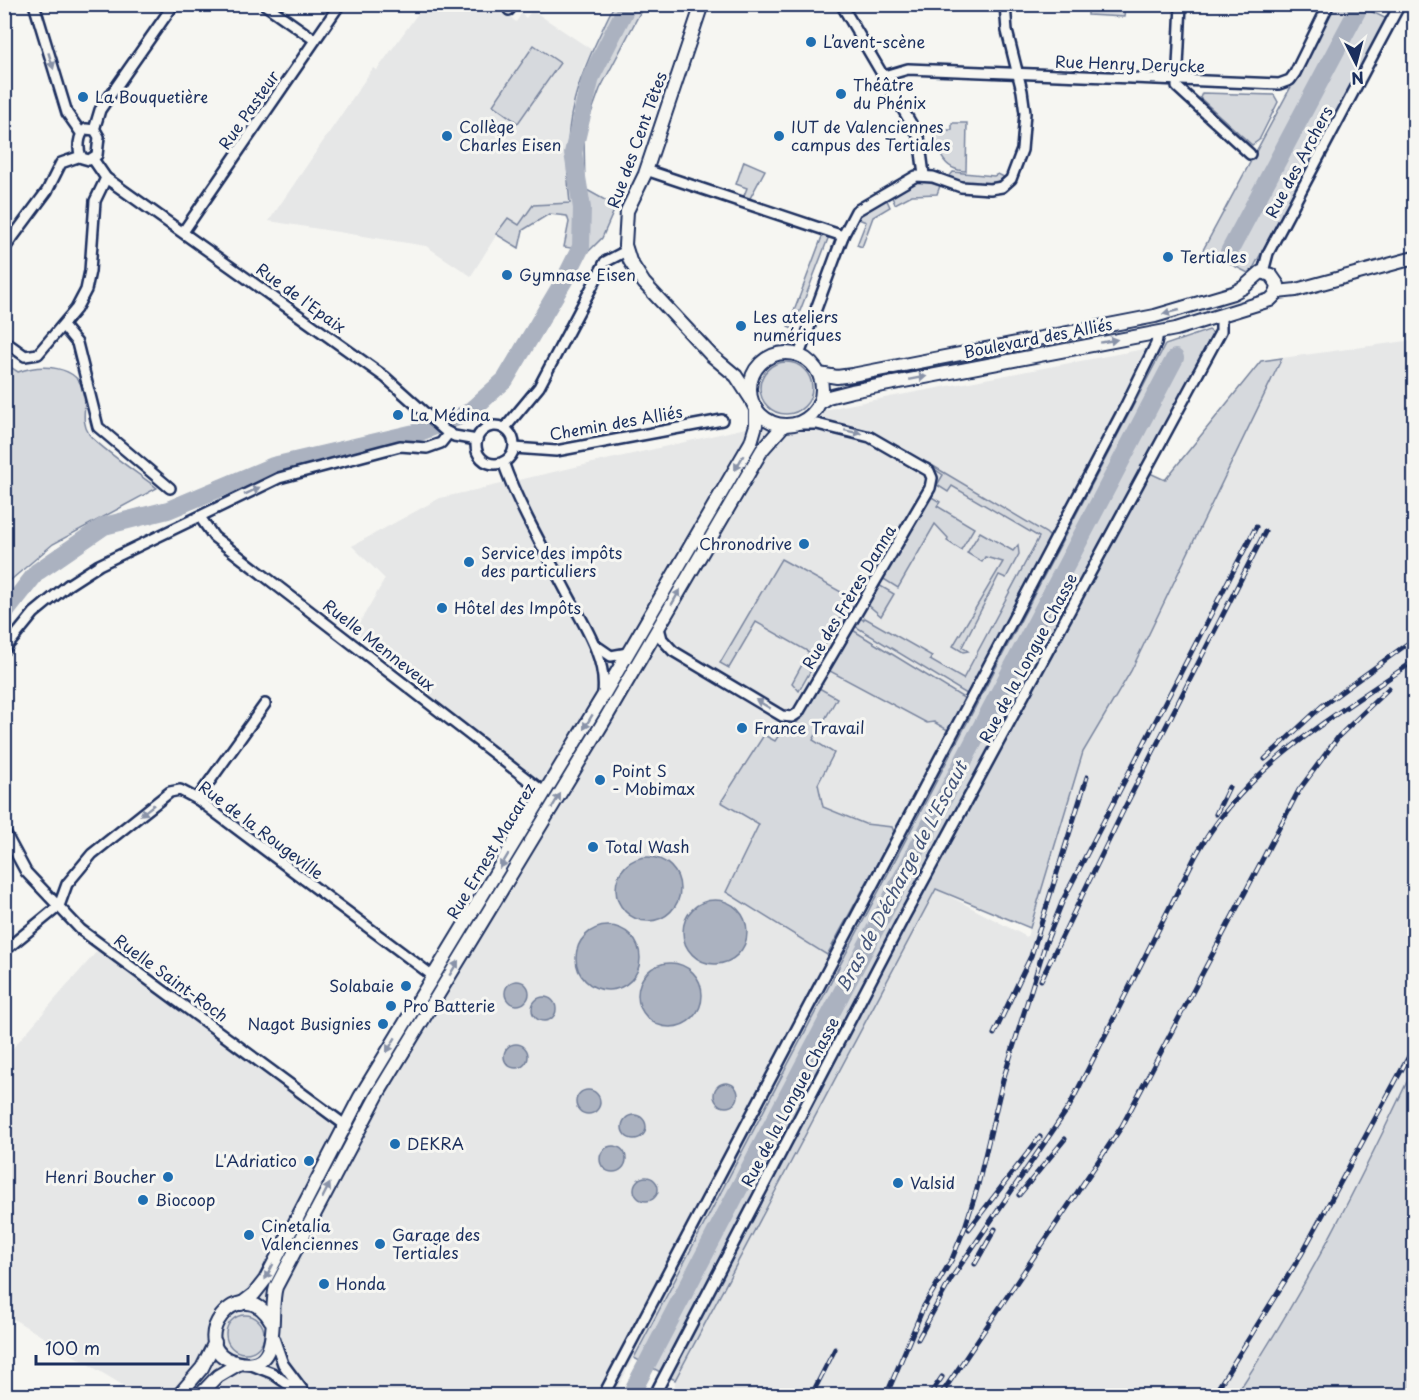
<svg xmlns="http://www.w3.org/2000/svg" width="1419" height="1400" viewBox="0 0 1419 1400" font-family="'Playpen Sans',sans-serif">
  <rect width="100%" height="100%" fill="#f6f6f2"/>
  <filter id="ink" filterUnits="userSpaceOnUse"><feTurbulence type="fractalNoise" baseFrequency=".0167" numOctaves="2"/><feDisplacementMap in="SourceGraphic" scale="12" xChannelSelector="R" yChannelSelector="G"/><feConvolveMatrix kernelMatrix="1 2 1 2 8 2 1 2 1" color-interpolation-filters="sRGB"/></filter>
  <g filter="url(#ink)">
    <g fill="#e6e7e7">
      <polygon points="424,5 498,5 516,22 521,14 526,18 532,10 592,50 583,68 570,113 566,158 570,204 533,205 519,225 507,218 471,276 426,246 269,221 373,68 377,70"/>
      <polygon points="1414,340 1414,1067 1366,1168 1280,1328 1236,1395 675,1396 675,1380 936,889 1027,937 1083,752 1131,671 1282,358"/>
      <polygon points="1165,345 614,1395 139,1395 5,1314 5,1057 98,950 342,1115 492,869 532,792 390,657 354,632 385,579 352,546 440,498 842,406"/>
    </g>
    <g fill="#d6d9dd" stroke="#78849e" stroke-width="1.5">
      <path d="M 614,5 L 644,5 L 600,89 L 589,119 L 584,136 L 585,189 L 616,206 L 602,238 L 589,251 L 564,247 L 569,222 L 567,216 L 549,214 L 523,230 L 519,248 L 496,234 L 508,218 L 519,225 L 533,205 L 570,203 C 560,116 577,81 614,5 Z"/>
      <polygon points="1088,5 1125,6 1124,17 1088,15"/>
      <polygon points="1335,5 1358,5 1387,19 1250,274 1203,250"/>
      <polygon points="534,45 560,63 518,123 493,105"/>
      <polygon points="1202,93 1274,95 1278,102 1259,140 1252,145 1200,98"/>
      <path d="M 952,123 L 967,123 L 966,171 C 941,170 938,150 935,130 L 952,130 Z"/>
      <polygon points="744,161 765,170 749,200 743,198 747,188 736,184"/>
      <path d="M 953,172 L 994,176 L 998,174 L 1004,177 C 993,189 963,183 949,177 Z"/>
      <polygon points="923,181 940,186 937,194 912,195 895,204 891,195 914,182"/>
      <polygon points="886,198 890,207 873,217 862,247 857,245 866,222 856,218"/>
      <polygon points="823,234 829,236 793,329 788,327"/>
      <polygon points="1209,330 1213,333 1141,469 1165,480 1261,361 1282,358 1131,671 1083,752 1030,928 936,889 675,1380 634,1358 1165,345"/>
      <circle cx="786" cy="388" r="26"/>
      <path d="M 4,363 L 18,372 C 40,364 78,364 84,393 C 87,408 80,420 89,434 C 97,446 143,477 157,488 L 53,544 L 5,585 Z"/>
      <polygon points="928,463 1046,533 1052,539 970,696 853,625 858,616 863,620 865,618 932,656 930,660 963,679 1039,537 952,486 948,492 937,485 943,475 927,464"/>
      <polygon points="930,496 940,502 937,506 974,528 961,550 947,541 948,538 935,524 898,588 882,578"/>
      <polygon points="980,532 1013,551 1018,545 1019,554 1006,578 999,575 962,647 968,651 963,652 953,646 1003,562 985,557 982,562 967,553"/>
      <polygon points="781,559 852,598 799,691 792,683 809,652 756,622 729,668 720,663"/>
      <polygon points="877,584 894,594 881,616 866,603"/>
      <polygon points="851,629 967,700 951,732 934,722 927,723 828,670"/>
      <polygon points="819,688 837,698 813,740 834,753 818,784 823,807 865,824 892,827 894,832 827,955 726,892 759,824 721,802 764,735 775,741 783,729 790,734"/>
      <path d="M 1414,1067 L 1414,1395 L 1236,1395 C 1305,1291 1361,1180 1414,1067 Z"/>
      <circle cx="245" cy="1334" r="19"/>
    </g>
    <g fill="#abb2c0" stroke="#717e99" stroke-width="1.5">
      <circle cx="648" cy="889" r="32"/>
      <circle cx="715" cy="932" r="32"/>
      <circle cx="608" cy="958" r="32"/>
      <circle cx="670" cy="995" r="32"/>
      <circle cx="517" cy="993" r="12"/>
      <circle cx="544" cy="1009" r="12"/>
      <circle cx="516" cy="1056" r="12"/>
      <circle cx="726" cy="1095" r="12"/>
      <circle cx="588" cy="1102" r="12"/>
      <circle cx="634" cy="1127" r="12"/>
      <circle cx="613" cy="1159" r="13"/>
      <circle cx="646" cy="1189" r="12"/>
    </g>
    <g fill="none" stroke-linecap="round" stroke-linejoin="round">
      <g stroke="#abb2c0" stroke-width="18">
        <polyline points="1229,252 1357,11"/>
        <polyline points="4,614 37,572 104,526 168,510 273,466 423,431 468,413 505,380 566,277 581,247 582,208 573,153 591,77 628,4"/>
        <polyline points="630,1396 1175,358"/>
      </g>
      <defs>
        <g id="street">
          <polyline points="34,4 67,113 81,133"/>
          <polyline points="264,4 315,40"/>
          <polyline points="841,4 919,137 924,175"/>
          <polyline points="1181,4 1177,87 1250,154"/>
          <polyline points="509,10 513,4"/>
          <polyline points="884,76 908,69 1279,84 1290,80 1295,73 1329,4"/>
          <path d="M 86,129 L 95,130 L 99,137 L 97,155 L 89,160 L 82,158 C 77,150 78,135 86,129 Z"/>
          <polyline points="94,130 100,110 174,4"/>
          <polyline points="93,159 106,178 385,377 444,430 454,436 477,440"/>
          <polyline points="646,170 843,236"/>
          <polyline points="183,232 340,4"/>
          <polyline points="4,249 47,191 61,163 81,156"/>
          <polyline points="1263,272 1268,253 1400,4"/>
          <polyline points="63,326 77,343 98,427 170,488"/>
          <polyline points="4,341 25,356 38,354 76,309 86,290 90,271 95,201 106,178"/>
          <polyline points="799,355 843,236 856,211 916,176 933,177 961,187 990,189 1002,187 1011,179 1022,150 1025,113 1022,91 1007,31 1005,4"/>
          <circle cx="495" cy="445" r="19"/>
          <polyline points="505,428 539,387 605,262 626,251"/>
          <polyline points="514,448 556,451 722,420"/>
          <path d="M 503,462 C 519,507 544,549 566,591 C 582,622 607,657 603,693"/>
          <polyline points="200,517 214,537 545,793"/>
          <polyline points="659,628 662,639 673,651 782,716 792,717 798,713 930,488 932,478 929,471 870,437 817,424 795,424"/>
          <polyline points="595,645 611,656 628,653"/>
          <polyline points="4,650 34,613 68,585 99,565 279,478 400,446 427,448 441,443 449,433"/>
          <polyline points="197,799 265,704"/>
          <polyline points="4,831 26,872 81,930 345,1125"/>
          <polyline points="4,951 59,906 67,884 92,854 170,792 180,790 197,799 433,976"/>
          <polyline points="274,1338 283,1364 307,1396"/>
          <polyline points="249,1364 272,1373 299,1392"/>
          <polyline points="603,1396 1126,405 1156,344 1158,333"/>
          <polyline points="654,1396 904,917 1221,331 1221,316"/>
        </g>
        <g id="secondary">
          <polyline points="702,4 645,174 627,211 625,245 630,261 644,283 711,355 736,376 751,399"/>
          <polyline points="1277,292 1296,290 1414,258"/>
          <circle cx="786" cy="389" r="36"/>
          <polyline points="819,374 837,377 852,375 1155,316 1233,293 1244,287 1261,272 1271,275 1278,285 1276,294 1270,300 1176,329 852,391 828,397 819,403"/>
          <polyline points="241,1304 254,1294 265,1280 360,1097 603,696 751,442 756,425 756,408"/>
          <path d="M 271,1321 C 240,1267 181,1348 236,1362 C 285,1375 268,1311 276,1287 L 379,1092 L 604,721 L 762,450 L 784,425"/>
          <polyline points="178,1396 202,1368 215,1342"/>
          <polyline points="199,1396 218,1376 240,1363"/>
        </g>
      </defs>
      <use href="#street" stroke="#1b2f5e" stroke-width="14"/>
      <use href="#secondary" stroke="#1b2f5e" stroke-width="16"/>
      <use href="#street" stroke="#f6f6f2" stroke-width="9"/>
      <use href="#secondary" stroke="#f6f6f2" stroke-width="12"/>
      <defs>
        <g id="rail">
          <polyline points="1265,759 1322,706 1414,639"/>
          <polyline points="1216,814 1229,787"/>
          <polyline points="1041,980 1125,807 1265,532"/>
          <polyline points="994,1034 1031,956 1087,777"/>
          <polyline points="1019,1195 1065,1139"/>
          <polyline points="969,1229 1040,1137"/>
          <polyline points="975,1264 995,1229"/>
          <path d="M 918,1339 L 951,1279 L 1069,1107 L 1195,857 C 1244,767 1332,718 1414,661"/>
          <polyline points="811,1396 835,1349"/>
          <polyline points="886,1396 924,1306 952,1259 965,1227 977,1189 1003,1080 1045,945 1063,900 1256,527"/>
          <polyline points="929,1396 942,1377"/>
          <polyline points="940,1396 1122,1126 1299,790 1339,736 1389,688"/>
          <polyline points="1213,1396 1301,1255 1414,1047"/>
        </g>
      </defs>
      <use href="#rail" stroke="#1b2f5e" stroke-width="5"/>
      <use href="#rail" stroke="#f6f6f2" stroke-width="3" stroke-dasharray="9" stroke-linecap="butt"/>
    </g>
    <defs><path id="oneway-solid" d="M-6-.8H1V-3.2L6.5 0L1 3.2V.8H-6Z" transform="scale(1.5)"/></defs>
    <g fill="#8892a8">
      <use href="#oneway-solid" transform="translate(51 61) rotate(73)"/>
      <use href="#oneway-solid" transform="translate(1171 312) rotate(166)"/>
      <use href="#oneway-solid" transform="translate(1109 341) rotate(-10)"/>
      <use href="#oneway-solid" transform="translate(918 378) rotate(-11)"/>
      <use href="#oneway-solid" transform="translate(853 432) rotate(12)"/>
      <use href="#oneway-solid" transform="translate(739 463) rotate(120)"/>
      <use href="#oneway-solid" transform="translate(252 491) rotate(-26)"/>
      <use href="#oneway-solid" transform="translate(676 597) rotate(-60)"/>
      <use href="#oneway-solid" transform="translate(763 704) rotate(-149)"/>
      <use href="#oneway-solid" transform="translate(588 722) rotate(121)"/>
      <use href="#oneway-solid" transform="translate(556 801) rotate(-59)"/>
      <use href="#oneway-solid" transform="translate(147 810) rotate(142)"/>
      <use href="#oneway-solid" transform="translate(504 861) rotate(121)"/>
      <use href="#oneway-solid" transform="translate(454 968) rotate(-59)"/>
      <use href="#oneway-solid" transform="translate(391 1045) rotate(121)"/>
      <use href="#oneway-solid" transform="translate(326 1191) rotate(-63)"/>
      <use href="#oneway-solid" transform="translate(269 1272) rotate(118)"/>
    </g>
  </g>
  <g fill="#1f6fb2" stroke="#f6f6f2" stroke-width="2">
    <circle cx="811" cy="42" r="6"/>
    <circle cx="841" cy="94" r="6"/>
    <circle cx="83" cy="97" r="6"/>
    <circle cx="447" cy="136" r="6"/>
    <circle cx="779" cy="136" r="6"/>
    <circle cx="1168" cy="257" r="6"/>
    <circle cx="507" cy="275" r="6"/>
    <circle cx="741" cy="326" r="6"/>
    <circle cx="398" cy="415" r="6"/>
    <circle cx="804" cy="544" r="6"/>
    <circle cx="469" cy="562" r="6"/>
    <circle cx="442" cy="608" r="6"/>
    <circle cx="742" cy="728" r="6"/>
    <circle cx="600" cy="780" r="6"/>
    <circle cx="593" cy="847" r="6"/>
    <circle cx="406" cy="986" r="6"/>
    <circle cx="391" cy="1006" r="6"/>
    <circle cx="383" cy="1024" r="6"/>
    <circle cx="395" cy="1144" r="6"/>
    <circle cx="309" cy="1161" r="6"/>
    <circle cx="168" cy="1177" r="6"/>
    <circle cx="898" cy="1183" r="6"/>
    <circle cx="143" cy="1200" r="6"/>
    <circle cx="249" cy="1235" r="6"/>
    <circle cx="380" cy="1244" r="6"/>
    <circle cx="324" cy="1284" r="6"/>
  </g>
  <g text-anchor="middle" stroke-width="6" stroke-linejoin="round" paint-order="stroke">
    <g font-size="16" fill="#1b2f5e" stroke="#f6f6f2" text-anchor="start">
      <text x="823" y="48">L’avent-scène</text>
      <text x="853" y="91">Théâtre<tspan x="853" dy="18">du Phénix</tspan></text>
      <text x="95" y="103">La Bouquetière</text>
      <text x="459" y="133">Collège<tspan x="459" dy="18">Charles Eisen</tspan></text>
      <text x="791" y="133">IUT de Valenciennes<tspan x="791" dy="18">campus des Tertiales</tspan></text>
      <text x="1180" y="263">Tertiales</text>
      <text x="519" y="281">Gymnase Eisen</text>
      <text x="753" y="323">Les ateliers<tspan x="753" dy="18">numériques</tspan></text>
      <text x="410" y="421">La Médina</text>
      <text x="792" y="550" text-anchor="end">Chronodrive</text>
      <text x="481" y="559">Service des impôts<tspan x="481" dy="18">des particuliers</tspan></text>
      <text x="454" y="614">Hôtel des Impôts</text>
      <text x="754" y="734">France Travail</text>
      <text x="612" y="777">Point S<tspan x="612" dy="18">- Mobimax</tspan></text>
      <text x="605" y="853">Total Wash</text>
      <text x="394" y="992" text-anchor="end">Solabaie</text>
      <text x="403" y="1012">Pro Batterie</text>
      <text x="371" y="1030" text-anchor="end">Nagot Busignies</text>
      <text x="407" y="1150">DEKRA</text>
      <text x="297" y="1167" text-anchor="end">L'Adriatico</text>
      <text x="156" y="1183" text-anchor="end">Henri Boucher</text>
      <text x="910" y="1189">Valsid</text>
      <text x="155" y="1206">Biocoop</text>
      <text x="261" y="1232">Cinetalia<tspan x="261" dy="18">Valenciennes</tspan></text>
      <text x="392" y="1241">Garage des<tspan x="392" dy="18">Tertiales</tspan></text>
      <text x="336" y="1290">Honda</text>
    </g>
    <g font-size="16" fill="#1b2f5e" stroke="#f6f6f2">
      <text transform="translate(1130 64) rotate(2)" y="6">Rue Henry Derycke</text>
      <text transform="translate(249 110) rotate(-55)" y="6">Rue Pasteur</text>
      <text transform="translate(637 140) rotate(-70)" y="6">Rue des Cent Têtes</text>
      <text transform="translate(1299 162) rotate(-62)" y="6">Rue des Archers</text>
      <text transform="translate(301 298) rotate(36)" y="6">Rue de l'Epaix</text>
      <text transform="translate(1038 338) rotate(-11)" y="6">Boulevard des Alliés</text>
      <text transform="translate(616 423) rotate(-10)" y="6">Chemin des Alliés</text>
      <text transform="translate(849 597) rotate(-59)" y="6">Rue des Frères Danna</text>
      <text transform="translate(379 645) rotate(38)" y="6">Ruelle Menneveux</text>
      <text transform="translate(1028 658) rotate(-62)" y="6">Rue de la Longue Chasse</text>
      <text transform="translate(261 830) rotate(37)" y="6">Rue de la Rougeville</text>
      <text transform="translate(491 851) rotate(-59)" y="6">Rue Ernest Macarez</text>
      <text transform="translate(171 978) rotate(36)" y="6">Ruelle Saint-Roch</text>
      <text transform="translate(790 1102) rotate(-62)" y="6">Rue de la Longue Chasse</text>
    </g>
    <g font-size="18" font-style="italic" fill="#46567b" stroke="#f6f6f2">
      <text transform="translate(902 877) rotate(-62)" y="6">Bras de Décharge de L'Escaut</text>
    </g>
  </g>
  <rect width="1419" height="1400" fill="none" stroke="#f6f6f2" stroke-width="24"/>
  <rect x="12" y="12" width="1395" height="1376" fill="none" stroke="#1b2f5e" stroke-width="2" filter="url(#ink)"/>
  <g transform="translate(1356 63) rotate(174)" stroke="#f6f6f2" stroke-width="4.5" paint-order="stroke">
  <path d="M0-4.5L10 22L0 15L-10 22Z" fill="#1b2f5e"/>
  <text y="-9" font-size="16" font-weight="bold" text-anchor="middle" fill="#1b2f5e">N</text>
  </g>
  <path d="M36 1355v9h152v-9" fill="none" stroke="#1b2f5e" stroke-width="3"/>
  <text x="45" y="1355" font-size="18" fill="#1b2f5e" stroke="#f6f6f2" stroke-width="4.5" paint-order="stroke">100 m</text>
</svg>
